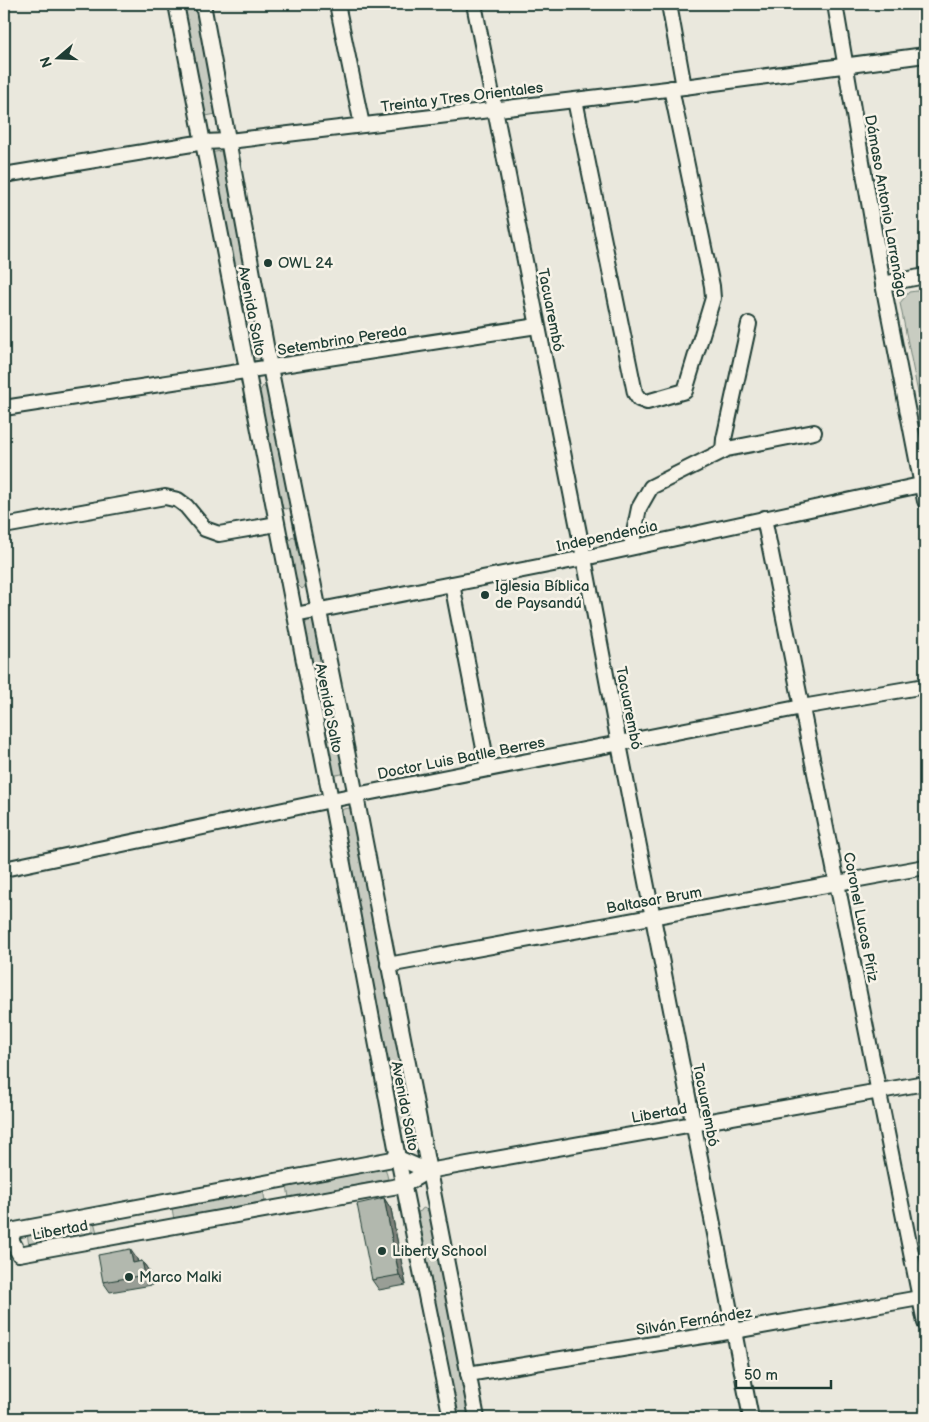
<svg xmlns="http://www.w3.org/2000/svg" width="929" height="1422" viewBox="0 0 929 1422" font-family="'Balsamiq Sans',sans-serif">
  <rect width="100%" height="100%" fill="#eae8dd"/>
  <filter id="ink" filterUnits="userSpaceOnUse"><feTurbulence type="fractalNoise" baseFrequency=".02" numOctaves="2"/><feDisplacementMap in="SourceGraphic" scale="10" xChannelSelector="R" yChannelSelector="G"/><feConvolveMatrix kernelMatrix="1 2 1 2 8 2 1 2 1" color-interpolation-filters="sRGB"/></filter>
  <g filter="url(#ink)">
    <g fill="#c8ccc1" stroke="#74847a">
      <polygon points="184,4 195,4 216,114 206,116"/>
      <polygon points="221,151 262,357 251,359 210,153"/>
      <polygon points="925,290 925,428 900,303 909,292"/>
      <polygon points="263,386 268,390 270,389 293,505 287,509 281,508 258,392 260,391"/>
      <polygon points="293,536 297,539 300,539 308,584 302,589 299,586 296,587 287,541 290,540"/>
      <polygon points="309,619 312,620 313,623 316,622 344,768 342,774 336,775 332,771 303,625 306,624 306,621"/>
      <polygon points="349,808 353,811 414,1125 408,1130 401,1128 340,814 343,809"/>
      <polygon points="385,1167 388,1179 289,1198 287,1185"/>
      <polygon points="263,1189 265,1201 174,1220 172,1208"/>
      <polygon points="424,1208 428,1211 431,1210 471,1418 458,1418 418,1212 421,1211 422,1209"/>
      <polygon points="94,1221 97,1233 29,1246 27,1233"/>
    </g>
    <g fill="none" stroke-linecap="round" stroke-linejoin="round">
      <defs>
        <g id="minor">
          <polyline points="176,4 331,800 398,1158 451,1418"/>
          <polyline points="203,4 270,367 356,796 477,1418"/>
          <polyline points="337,4 362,125"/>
          <polyline points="474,4 584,558 619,744 751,1418"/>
          <polyline points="669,4 684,87"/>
          <polyline points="835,4 883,284 925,501"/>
          <polyline points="575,100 635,393 639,399 647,402 685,391 713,298 712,286 671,88"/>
          <polyline points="4,175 204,142 229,141 684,87 925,55"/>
          <polyline points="883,284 925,276"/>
          <polyline points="4,408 537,326"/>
          <polyline points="723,451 724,439 749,324"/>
          <polyline points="764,518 925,1323"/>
          <polyline points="4,526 165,497 178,500 186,506 205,529 219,534 277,524"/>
          <polyline points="631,547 639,508 651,487 727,449 814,432"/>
          <polyline points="452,584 488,769"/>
          <polyline points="295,615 584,558 925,484"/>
          <polyline points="4,869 331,800 802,707 925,686"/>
          <polyline points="388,965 925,867"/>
          <polyline points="428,1171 398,1158 15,1230 11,1239 19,1254 404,1185 428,1171 925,1083"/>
          <polyline points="468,1374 734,1331 925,1297"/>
        </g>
      </defs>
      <use href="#minor" stroke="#1f3d34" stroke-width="18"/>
      <use href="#minor" stroke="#f7f3e8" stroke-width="14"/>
    </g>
    <g fill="#999e96" stroke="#1f3d34">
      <polygon points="384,1198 391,1209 406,1285 379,1290 372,1280"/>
      <polygon points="137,1259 138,1262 142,1261 149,1271 152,1285 110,1292 103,1282"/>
    </g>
    <g fill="#7d817a" stroke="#1f3d34">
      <polygon points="384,1198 391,1209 406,1285 399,1275"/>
      <polygon points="130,1249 137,1259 140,1273 133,1263"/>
      <polygon points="142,1261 149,1271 152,1285 145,1275"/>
    </g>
    <g fill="#b2b8ae" stroke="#1f3d34">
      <polygon points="384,1198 399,1275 372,1280 357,1204"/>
      <polygon points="130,1249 133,1263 142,1261 145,1275 103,1282 98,1255"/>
    </g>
  </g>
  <g fill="#1f3d34" stroke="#f7f3e8" stroke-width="2">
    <circle cx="268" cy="263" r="5"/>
    <circle cx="485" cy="595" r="5"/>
    <circle cx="382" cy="1251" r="5"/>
    <circle cx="129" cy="1277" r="5"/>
  </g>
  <g text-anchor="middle" stroke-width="5" stroke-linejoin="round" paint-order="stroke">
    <g font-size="15" fill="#1f3d34" stroke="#f7f3e8">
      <text transform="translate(462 97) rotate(-7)" y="5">Treinta y Tres Orientales</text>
      <text transform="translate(886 206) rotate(80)" y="5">Dámaso Antonio Larranãga</text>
      <text transform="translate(551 310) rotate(79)" y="5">Tacuarembó</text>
      <text transform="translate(252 311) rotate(79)" y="5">Avenida Salto</text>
      <text transform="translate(342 340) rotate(-9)" y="5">Setembrino Pereda</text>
      <text transform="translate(607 536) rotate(-12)" y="5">Independencia</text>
      <text transform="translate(329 708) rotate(79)" y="5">Avenida Salto</text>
      <text transform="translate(629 708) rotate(79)" y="5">Tacuarembó</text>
      <text transform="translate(461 758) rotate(-11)" y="5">Doctor Luis Batlle Berres</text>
      <text transform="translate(654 900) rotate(-10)" y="5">Baltasar Brum</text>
      <text transform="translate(861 917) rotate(79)" y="5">Coronel Lucas Píriz</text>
      <text transform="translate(706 1105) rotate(79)" y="5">Tacuarembó</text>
      <text transform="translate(405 1106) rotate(79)" y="5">Avenida Salto</text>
      <text transform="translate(659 1113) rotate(-10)" y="5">Libertad</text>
      <text transform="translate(60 1230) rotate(-10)" y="5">Libertad</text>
      <text transform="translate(694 1321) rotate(-9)" y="5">Silván Fernández</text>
    </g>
    <g font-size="15" fill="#1f3d34" stroke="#f7f3e8" text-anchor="start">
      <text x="278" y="268">OWL 24</text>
      <text x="495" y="591">Iglesia Bíblica<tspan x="495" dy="17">de Paysandú</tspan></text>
      <text x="392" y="1256">Liberty School</text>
      <text x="139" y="1282">Marco Malki</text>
    </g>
  </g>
  <rect width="929" height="1422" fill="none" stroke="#f7f3e8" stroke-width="20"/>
  <rect x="10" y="10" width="909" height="1402" fill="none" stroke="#1f3d34" stroke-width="2" filter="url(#ink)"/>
  <g transform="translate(58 58) rotate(251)" stroke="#f7f3e8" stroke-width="4" paint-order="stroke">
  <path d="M0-4L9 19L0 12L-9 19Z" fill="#1f3d34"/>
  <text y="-8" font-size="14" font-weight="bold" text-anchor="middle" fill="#1f3d34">N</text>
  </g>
  <path d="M736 1380v8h95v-8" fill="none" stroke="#1f3d34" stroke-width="2.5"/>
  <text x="744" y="1380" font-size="15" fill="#1f3d34" stroke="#f7f3e8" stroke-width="4" paint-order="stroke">50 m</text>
</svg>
